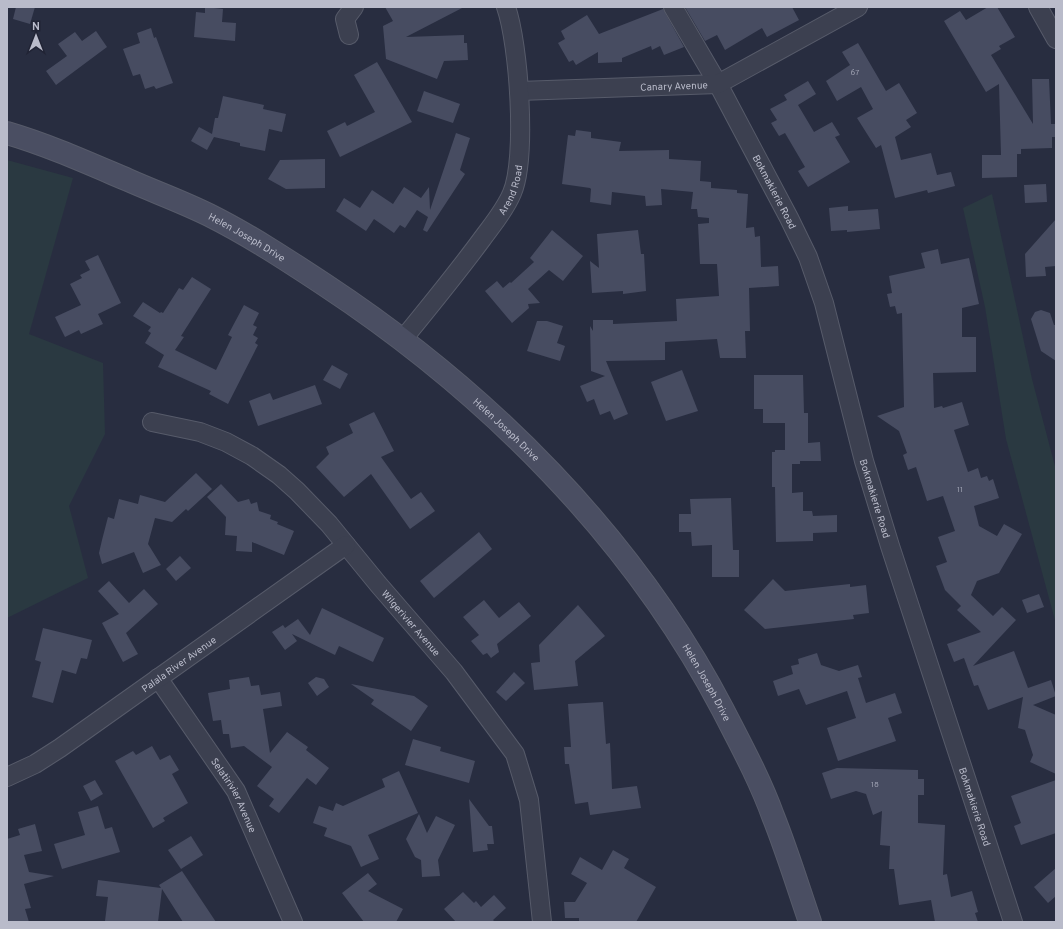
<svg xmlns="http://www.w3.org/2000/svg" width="1063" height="929" viewBox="0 0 1063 929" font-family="Overpass,sans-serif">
  <rect width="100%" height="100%" fill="#282d40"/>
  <g fill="#2a3941">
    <polygon points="7,160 73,178 29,334 103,363 105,434 69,506 88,578 7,618"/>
    <polygon points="992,194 1032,379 1056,470 1056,624 1006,439 985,307 963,208"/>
  </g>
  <g fill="#474c61">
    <polygon points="16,7 35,7 30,24 13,19"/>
    <polygon points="205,7 223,9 222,22 236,23 235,41 194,37 196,12 205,13"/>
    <polygon points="385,7 464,7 406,37 464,35 464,43 467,43 468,60 444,61 437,79 386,59 383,26 393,21"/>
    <polygon points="685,7 792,7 799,20 767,37 762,28 725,50 717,35 705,41"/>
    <polygon points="988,7 997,7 1015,37 999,46 1001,49 991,55 1033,124 1032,79 1049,79 1051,124 1056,124 1056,137 1052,137 1052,148 1021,149 1021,154 1017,154 1017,177 982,178 982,155 1001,155 999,84 986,92 944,21 960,11 966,20"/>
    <polygon points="663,9 684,47 664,55 660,46 652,50 651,46 622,58 622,62 598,63 598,52 576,65 573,60 569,62 558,43 565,39 561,31 587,15 599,34"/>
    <polygon points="151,28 154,38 156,37 173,83 156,89 154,86 145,89 140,74 133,76 123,49 140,43 137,33"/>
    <polygon points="96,31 107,47 56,85 46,71 67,56 58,44 75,32 82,41"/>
    <polygon points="858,43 886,91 899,83 917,113 906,120 911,127 895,137 901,160 931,153 937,175 951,172 955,186 928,193 927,190 895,198 881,145 876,148 857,118 873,109 861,87 837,101 826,81 850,65 842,52"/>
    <polygon points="377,62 412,122 340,157 327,131 345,122 347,126 375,112 354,75"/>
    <polygon points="808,81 816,94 798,105 814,132 832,122 840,135 835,137 850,162 808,187 798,171 805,167 785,133 779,136 771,123 777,120 770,109 787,100 784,95"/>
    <polygon points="424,91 460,104 453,123 417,111"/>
    <polygon points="223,96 264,105 263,109 286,114 282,132 269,129 265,151 240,146 240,143 214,137 207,150 191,141 199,127 212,134 215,118 218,118"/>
    <polygon points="576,130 591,132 591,138 621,142 619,151 669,150 669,159 701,161 700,181 711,182 711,188 737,190 737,193 748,194 746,228 754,227 755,237 760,236 761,267 778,266 779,286 749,288 750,331 745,331 746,358 720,358 717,339 665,342 665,360 606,361 628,414 614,420 610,411 600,415 594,399 587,402 580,386 605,376 591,371 590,326 593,331 593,320 613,320 613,324 677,321 676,299 719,296 717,264 700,264 698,224 709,223 709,218 698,217 697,209 691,209 693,192 661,189 662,205 646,206 645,196 612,192 611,205 590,202 591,189 590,188 562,184 568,135 575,136"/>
    <polygon points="456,133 470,138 460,170 465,174 427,232 423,230 428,217 417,210 405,228 400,225 394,233 374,219 366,231 336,211 344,198 360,208 372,190 393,204 404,187 421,198 429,187 430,210"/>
    <polygon points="325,159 325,188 286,189 268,179 280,160"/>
    <polygon points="1046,184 1047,202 1025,203 1024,185"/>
    <polygon points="848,206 848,211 878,209 880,229 847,232 847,230 831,231 829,208"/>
    <polygon points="1056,219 1056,266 1045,267 1046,276 1026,277 1025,254"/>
    <polygon points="552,230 583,256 563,281 549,270 528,289 540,303 528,304 529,308 512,323 485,291 497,281 503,288 510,282 511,283 534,262 530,258"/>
    <polygon points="638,230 641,254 644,254 646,291 623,294 623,291 592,293 590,261 599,268 597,234"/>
    <polygon points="938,249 941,264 969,258 979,304 962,308 962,337 976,337 976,372 933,373 934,408 942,406 943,408 962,402 969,425 954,430 968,472 978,468 981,478 987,476 989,481 993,479 999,498 974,506 979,526 997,536 1004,524 1022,534 999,573 977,581 971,595 993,616 1002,607 1016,620 973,666 1014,651 1028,688 1051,680 1056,696 1033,705 1056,715 1056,774 1030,762 1033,755 1025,730 1018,728 1023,697 988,710 978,685 974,686 964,658 954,662 947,644 981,632 957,610 961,606 945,590 936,566 947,562 938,537 955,531 943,496 927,501 916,467 908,470 903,455 907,453 899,431 877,416 904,407 902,313 897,314 895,306 890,307 887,294 892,293 889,276 925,268 921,253"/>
    <polygon points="98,255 121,303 98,314 103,324 81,334 79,330 65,337 55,317 81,305 70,284 82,278 80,275 90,270 85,261"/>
    <polygon points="192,277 211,289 181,336 184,337 175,350 216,370 232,337 228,335 244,305 259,313 253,325 257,327 253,335 258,338 255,343 258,345 228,404 209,394 211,391 158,367 164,355 145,343 151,333 148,331 151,327 133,316 143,302 160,313 161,312 163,313 179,288 183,290"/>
    <polygon points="1041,310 1050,313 1054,325 1056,325 1056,361 1041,351 1031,319 1035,312"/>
    <polygon points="537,321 547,321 563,326 557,343 565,346 560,361 527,351"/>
    <polygon points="332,365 348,374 340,389 323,380"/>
    <polygon points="682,370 698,411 666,421 651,382"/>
    <polygon points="754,375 803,375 804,413 808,413 808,443 820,442 821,461 800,461 800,464 792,464 792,493 803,492 803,511 812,511 813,516 837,515 837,532 813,533 813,541 776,542 775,487 772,487 772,452 775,452 775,450 785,450 785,423 763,423 763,409 754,409"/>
    <polygon points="315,385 322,404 258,426 249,401 270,393 273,400"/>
    <polygon points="374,412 394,451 381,457 411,499 421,492 435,511 410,529 371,474 344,497 316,467 329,454 326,447 353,433 349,424"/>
    <polygon points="196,473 212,489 188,511 186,509 172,522 155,518 148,544 161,565 143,573 134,552 102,564 99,553 102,540 108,517 114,519 119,499 138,504 140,495 165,502"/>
    <polygon points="221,484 238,502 249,499 251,504 257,502 259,511 271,515 270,519 278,522 277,524 294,531 284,555 252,542 252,552 236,551 237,536 225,535 226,517 207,497"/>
    <polygon points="731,498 733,550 739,550 739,577 712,577 712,545 692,546 691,532 679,532 679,514 691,514 690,499"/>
    <polygon points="479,532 492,549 434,598 420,581"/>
    <polygon points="180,556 191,568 176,581 166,569"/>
    <polygon points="773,579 785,591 850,584 850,587 866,585 869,613 853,615 854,619 765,629 744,610"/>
    <polygon points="109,581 129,603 144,589 158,604 126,633 138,654 123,662 102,623 119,614 98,591"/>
    <polygon points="1039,594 1044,607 1027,613 1022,600"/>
    <polygon points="484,600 499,618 519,602 531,616 497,644 499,652 491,658 487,653 483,655 471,641 479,635 463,617"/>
    <polygon points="578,605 605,636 575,661 578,686 534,690 531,663 540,662 539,645"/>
    <polygon points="322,608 384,638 373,662 339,646 335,655 292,634 297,641 285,650 272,632 283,625 285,628 298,619 310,635"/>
    <polygon points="43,628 92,640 87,659 81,658 76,674 62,670 53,703 32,697 41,662 35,660"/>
    <polygon points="817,653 821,665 839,671 858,665 862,677 858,678 866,703 895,693 902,713 888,718 896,741 838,761 827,728 856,718 847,691 806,705 799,689 778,696 773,681 793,674 791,666 799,664 798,659"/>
    <polygon points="514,672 525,683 506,701 496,692"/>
    <polygon points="249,677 251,686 259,685 261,695 280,692 282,706 263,709 270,753 287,732 308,747 306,750 329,768 316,785 307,778 279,813 269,806 274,799 257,786 272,767 244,746 231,748 229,734 223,734 221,720 213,721 208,693 230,689 229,680"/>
    <polygon points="316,677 324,679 329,687 317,696 308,683"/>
    <polygon points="351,684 414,696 428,706 411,731 371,704 374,700"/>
    <polygon points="603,702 606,744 610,743 612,789 637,786 641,808 590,815 588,802 575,804 569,764 565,764 564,747 571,747 568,704"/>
    <polygon points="413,739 441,747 440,751 475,761 469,783 405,765"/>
    <polygon points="152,746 160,760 170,755 179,770 172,774 188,803 163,818 165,821 153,828 115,761 133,751 136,755"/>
    <polygon points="837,768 918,770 918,779 924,779 924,795 918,795 918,823 945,825 943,875 947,874 951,897 972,891 978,912 975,913 978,922 935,922 931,900 899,905 894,869 889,869 890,846 880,845 882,811 873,815 866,794 856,791 831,799 822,773"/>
    <polygon points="399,771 418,813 368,835 379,859 361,867 351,846 324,836 327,828 313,823 319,806 333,811 336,803 343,806 385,787 382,779"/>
    <polygon points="95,780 103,794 91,801 83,786"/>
    <polygon points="1056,780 1056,833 1021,845 1014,826 1021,823 1011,796"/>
    <polygon points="469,799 489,826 492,826 494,844 487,844 488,850 473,852"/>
    <polygon points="98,806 105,829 112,827 120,852 62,869 54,844 85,835 78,812"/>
    <polygon points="419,814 427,833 436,816 455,825 438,860 440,876 422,877 421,860 415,857 406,839"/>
    <polygon points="35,824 42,851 24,855 29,872 54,876 24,884 31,908 25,909 29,922 7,922 7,839 20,835 18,829"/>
    <polygon points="191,836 203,855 181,869 168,850"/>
    <polygon points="613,850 629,859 624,868 656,887 636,922 579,922 579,918 565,918 564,902 575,902 587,883 571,874 580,857 602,870"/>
    <polygon points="1056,868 1056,896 1048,903 1034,887"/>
    <polygon points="182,871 216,922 183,922 162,889 158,922 105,921 108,897 96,896 98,880 161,888 159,885"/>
    <polygon points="368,873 377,884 368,891 403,909 396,922 364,922 342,893"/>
    <polygon points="463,892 474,903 476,901 481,907 494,895 506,908 493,920 495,922 456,922 444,909"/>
  </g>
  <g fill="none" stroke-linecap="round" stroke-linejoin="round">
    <defs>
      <g id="street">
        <path id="s1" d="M 673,7 L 718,84 L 789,218 L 808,257 L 824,303 L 864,461 L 890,546 L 1013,922"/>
        <polyline points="1038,7 1056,39"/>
        <polyline points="349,35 345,19 354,7"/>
        <path id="s2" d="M 519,91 L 718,84 L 858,7"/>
        <path id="s3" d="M 403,339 C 430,306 457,273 482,239 C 493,224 505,210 512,193 C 527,158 519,44 506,7"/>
        <path id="s4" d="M 152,422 L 200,432 L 226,442 L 252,456 L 279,475 L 297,491 L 329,524 L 378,584 L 454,672 L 515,754 L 529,800 L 542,922"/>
        <path id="s5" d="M 158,678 L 236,791 L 293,922"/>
        <path id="s6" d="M 7,777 L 35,764 L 60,748 L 346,545"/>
      </g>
      <g id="secondary">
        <path id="s7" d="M 7,133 C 48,145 88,163 128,180 C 155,192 183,202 209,215 C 249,235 287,260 325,285 C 487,392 632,536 723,710 C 741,745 760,780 773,816 C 787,851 798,887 810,922"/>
      </g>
    </defs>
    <use href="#street" stroke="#575b6a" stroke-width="20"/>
    <use href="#secondary" stroke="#575b6a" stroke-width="24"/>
    <use href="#street" stroke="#3c4050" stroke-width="18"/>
    <use href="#secondary" stroke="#4a4e62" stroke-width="22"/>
  </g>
  <g text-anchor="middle" stroke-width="3" stroke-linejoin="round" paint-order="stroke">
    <g font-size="8" fill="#9c9fb0">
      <text x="855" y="75">67</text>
      <text x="960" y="492">11</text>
      <text x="875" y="787">18</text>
    </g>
    <g font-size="10" fill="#b9bbca" stroke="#212435">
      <text dy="4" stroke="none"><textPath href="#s2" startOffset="155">Canary Avenue</textPath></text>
      <text dy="4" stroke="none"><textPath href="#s3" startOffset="185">Arend Road</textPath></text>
      <text dy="4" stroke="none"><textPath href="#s1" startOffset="211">Bokmakierie Road</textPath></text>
      <text dy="4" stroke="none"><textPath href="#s7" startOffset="262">Helen Joseph Drive</textPath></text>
      <text dy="4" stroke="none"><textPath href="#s7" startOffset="586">Helen Joseph Drive</textPath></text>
      <text dy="4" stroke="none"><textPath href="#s1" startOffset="535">Bokmakierie Road</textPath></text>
      <text dy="4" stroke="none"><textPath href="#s4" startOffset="338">Wilgerivier Avenue</textPath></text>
      <text dy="4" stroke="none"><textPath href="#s6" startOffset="206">Palala River Avenue</textPath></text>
      <text dy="4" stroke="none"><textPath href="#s7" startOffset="910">Helen Joseph Drive</textPath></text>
      <text dy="4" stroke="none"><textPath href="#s5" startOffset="140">Selatirivier Avenue</textPath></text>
      <text dy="4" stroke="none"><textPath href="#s1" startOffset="859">Bokmakierie Road</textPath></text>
    </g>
  </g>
  <rect width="1063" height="929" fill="none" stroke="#b9bbca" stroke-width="16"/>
  <g transform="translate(36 36)" stroke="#212435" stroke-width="3" paint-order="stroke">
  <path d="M0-3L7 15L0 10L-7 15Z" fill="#b9bbca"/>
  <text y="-6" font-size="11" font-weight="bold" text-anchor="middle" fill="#b9bbca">N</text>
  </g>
</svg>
